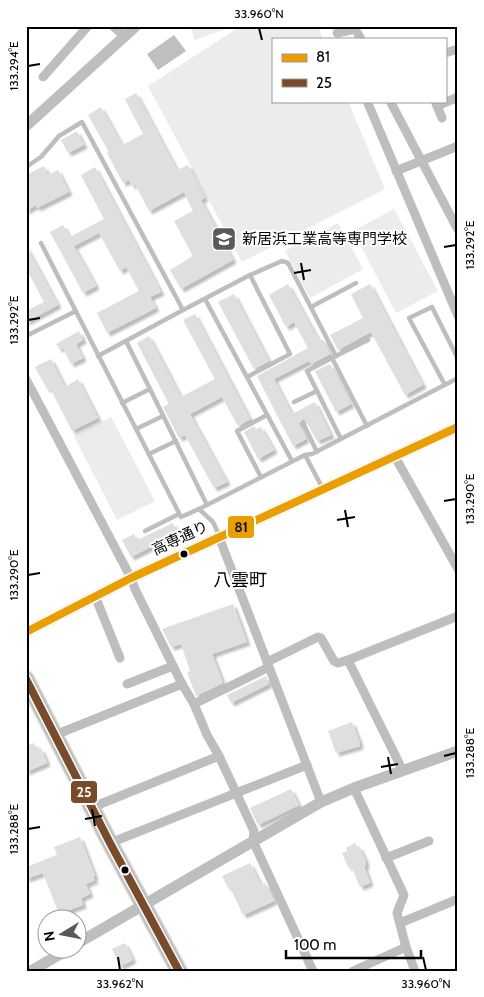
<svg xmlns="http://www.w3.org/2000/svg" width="484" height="997" viewBox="0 0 484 997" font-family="Cabin,'Noto Sans JP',sans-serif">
  <defs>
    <filter id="shadow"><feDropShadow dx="3.5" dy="3.5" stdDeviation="1" flood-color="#0004"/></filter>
  </defs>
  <rect width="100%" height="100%" fill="#fff"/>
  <g fill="#ececec">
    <polygon points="190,26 233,26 195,40"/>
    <polygon points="241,26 318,26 323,39 273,39 273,101 348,101 385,189 242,262 148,86"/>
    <polygon points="394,209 438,291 396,313 353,231"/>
    <polygon points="338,223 363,269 310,298 285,251"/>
    <polygon points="111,417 155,501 117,520 74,436"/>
  </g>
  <polygon fill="#bfbfbf" points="174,35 186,51 158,70 147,54"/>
  <g fill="#dfdfdf" filter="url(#shadow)">
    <polygon points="136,93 177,170 188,165 205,198 201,200 233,260 181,289 170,270 193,256 174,221 193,211 184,192 149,211 135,184 132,186 129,180 123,183 107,153 109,152 88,115 101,107 122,145 143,134 125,99"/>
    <polygon points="77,131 84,145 68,153 61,140"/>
    <polygon points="44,166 48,175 58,170 69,192 37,208 36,205 26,211 26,175"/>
    <polygon points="95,167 161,292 150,297 156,308 107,333 97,313 139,291 126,267 120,271 99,233 74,246 96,286 83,293 50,232 63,225 70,237 104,219 81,175"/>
    <polygon points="26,246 58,305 26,322 26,311 44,302 26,268"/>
    <polygon points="288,284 319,341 323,339 330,354 311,364 309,361 274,379 292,414 315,402 331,435 317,441 306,421 302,419 299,424 306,439 293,446 257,376 308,348 294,322 286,327 269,295"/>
    <polygon points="370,284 423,385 405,395 371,332 338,350 330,335 363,318 351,294"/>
    <polygon points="234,294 269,361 254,369 218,302"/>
    <polygon points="195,314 250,419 238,426 222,397 190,414 227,482 214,488 185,435 179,438 163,407 169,404 137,343 149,336 181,397 215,379 183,320"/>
    <polygon points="79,331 83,340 76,344 83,358 71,364 63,348 59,349 56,344"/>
    <polygon points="51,359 65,387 78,379 98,418 72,431 50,388 47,389 35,367"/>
    <polygon points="330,364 351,404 336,412 315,371"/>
    <polygon points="254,426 256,429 261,427 274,450 258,459 244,432"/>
    <polygon points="173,523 177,533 162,540 164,543 154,547 153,546 131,557 122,540 134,534 137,540"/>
    <polygon points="233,604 247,642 212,654 223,683 196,696 187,672 190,671 181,644 171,647 162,629"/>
    <polygon points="266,676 269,684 231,703 227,695"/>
    <polygon points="352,722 360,743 359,744 360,746 336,753 328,731"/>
    <polygon points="34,743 37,750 41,748 47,763 26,772 26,746"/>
    <polygon points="291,789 299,805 258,825 250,808"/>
    <polygon points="80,837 95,876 93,877 95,880 86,884 90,894 81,898 83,905 59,914 43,873 26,879 26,867 57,855 54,847"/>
    <polygon points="355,843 357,847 359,846 365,859 366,865 364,866 370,883 360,887 351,866 348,867 342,853 347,851 346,848"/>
    <polygon points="250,863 261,885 265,883 274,901 243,915 230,887 228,888 222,876"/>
    <polygon points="125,943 133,960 120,966 112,949"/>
  </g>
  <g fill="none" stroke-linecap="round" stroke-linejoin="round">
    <defs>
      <polyline id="primary" points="26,679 110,843 179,971"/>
    </defs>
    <use href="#primary" stroke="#dbdbdb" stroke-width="18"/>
    <g stroke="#bebebe" stroke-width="4.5">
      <polyline points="26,167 41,157 59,136 82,122 183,310 250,275"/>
      <polyline points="41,243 181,517 199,509"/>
      <polyline points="205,299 292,461"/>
      <polyline points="311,307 356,283"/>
      <polyline points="26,336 76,311"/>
      <polyline points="126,341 150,389"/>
      <polyline points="98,356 183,310"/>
      <polyline points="332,358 307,371 341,439"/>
      <polyline points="247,377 290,354 250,275 282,261 288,263 336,356"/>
      <polyline points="445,385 409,318 432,307 458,359"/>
      <polyline points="294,402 317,391"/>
      <polyline points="122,403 150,389 207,505"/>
      <polyline points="303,423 317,452"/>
      <polyline points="367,426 332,358 368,340"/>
      <polyline points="136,429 163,416"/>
      <polyline points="149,454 176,441"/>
      <polyline points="305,455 312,454 458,378"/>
      <polyline points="261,477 237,431 267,415"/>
      <polyline points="145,531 179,514"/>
      <polyline points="219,535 213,522 199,509 305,455 323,489"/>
    </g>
    <g stroke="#bebebe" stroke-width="9">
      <polyline points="113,26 125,37"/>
      <polyline points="337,33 355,29 361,39"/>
      <polyline points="445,53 458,49"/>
      <polyline points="43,77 88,26"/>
      <polyline points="367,101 458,316"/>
      <polyline points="390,101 458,230"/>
      <polyline points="435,101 442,118"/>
      <polyline points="437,106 458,97"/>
      <polyline points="396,171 458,146"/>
      <polyline points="26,379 131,578 135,589 182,684 194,704 207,735 219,756 254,831 253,841 313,971"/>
      <polyline points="394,455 458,569"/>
      <polyline points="219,537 321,802"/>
      <polyline points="95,596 120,658"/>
      <polyline points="348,660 403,771"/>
      <polyline points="267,662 318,637 321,638 334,661 338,663 348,660 458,616"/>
      <polyline points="127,684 173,666"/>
      <polyline points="194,704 269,667"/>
      <polyline points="55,735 182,684"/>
      <polyline points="354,788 404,895 397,913 406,947 415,971"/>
      <polyline points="93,807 219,756"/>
      <polyline points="110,843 307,765"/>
      <polyline points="386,858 429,841"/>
      <polyline points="400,923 458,899"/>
      <polyline points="353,971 406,947"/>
    </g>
    <g stroke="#bebebe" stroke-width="11">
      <polyline points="26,126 136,26"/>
      <polyline points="26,632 131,578 458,427"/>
      <polyline points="78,943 321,802 354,788 458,751"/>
      <polyline points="31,971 67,950"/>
    </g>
    <use href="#primary" stroke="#bebebe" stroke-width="15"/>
    <defs>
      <polyline id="bus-1" points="26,632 131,578 458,427"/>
      <polyline id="bus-2" points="26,679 110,843 179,971"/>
    </defs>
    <use href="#bus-1" stroke="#fff" stroke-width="11"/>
    <use href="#bus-2" stroke="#fff" stroke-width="11"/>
    <use href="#bus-1" stroke="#eb9e00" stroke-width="8"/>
    <use href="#bus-2" stroke="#7a4b2a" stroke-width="8"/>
  </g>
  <path fill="none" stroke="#000" stroke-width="2" d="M 259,28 L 262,40M 28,66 L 40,64M 444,247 L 456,245M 301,263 L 304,280M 294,273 L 311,270M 28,320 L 40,318M 444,501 L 456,499M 345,510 L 348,527M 337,520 L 355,517M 28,575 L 40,573M 444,756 L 456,753M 388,757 L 391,774M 381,767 L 398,764M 92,809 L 95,826M 85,819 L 102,816M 28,829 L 40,827M 118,957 L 120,970M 423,957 L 426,970"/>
  <defs>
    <symbol id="university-square" viewBox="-11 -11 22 22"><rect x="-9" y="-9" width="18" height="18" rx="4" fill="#595959" stroke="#fff"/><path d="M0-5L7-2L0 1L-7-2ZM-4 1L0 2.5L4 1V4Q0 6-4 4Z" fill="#fff"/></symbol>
  </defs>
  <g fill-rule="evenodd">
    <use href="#university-square" x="210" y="225" width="28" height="28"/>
  </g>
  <g fill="#000" stroke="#fff" stroke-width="2">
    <circle cx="184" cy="554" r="4.5"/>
    <circle cx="125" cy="870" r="4.5"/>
  </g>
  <g text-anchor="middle" stroke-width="4" stroke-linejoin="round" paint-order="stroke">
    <g font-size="15" fill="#000" stroke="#fff" text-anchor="start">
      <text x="242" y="244">新居浜工業高等専門学校</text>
    </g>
    <g font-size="15" fill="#000" stroke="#fff">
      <text transform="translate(180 538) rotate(-25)" y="5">高専通り</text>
    </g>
    <g font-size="18" fill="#000" stroke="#fff">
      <text x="240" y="586">八雲町</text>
    </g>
  </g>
  <g stroke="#fff" stroke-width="2">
    <rect x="227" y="515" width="28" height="24" rx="5" fill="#eb9e00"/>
    <rect x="70" y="780" width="28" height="24" rx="5" fill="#7a4b2a"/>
  </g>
  <g font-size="14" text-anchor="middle" font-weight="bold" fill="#fff">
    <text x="84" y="797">25</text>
  </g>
  <g font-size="14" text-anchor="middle" font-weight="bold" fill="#111">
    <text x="241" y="532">81</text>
  </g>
  <rect width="484" height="997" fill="none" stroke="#ffffff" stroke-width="55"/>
  <rect x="272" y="38" width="175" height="65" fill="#ffffff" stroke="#999999"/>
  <rect x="282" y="54" width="25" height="8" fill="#eb9e00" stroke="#999999"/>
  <text x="316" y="62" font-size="15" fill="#000000">81</text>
  <rect x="282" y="79" width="25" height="8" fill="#7a4b2a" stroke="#999999"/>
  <text x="316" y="88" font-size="15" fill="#000000">25</text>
  <g transform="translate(62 934) rotate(260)"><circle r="24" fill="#ffffff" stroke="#999999"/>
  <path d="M0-4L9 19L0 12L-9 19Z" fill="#595959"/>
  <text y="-8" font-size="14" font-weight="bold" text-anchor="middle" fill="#000000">N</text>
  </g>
  <path d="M286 950v8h135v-8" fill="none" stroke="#000000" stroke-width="2.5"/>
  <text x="294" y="950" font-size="15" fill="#000000" stroke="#ffffff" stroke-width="4" paint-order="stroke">100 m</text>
  <rect x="28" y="28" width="428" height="942" fill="none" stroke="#000" stroke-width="2"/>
  <g font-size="12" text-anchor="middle" fill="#000">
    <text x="259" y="18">33.960°N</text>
    <text transform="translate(14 66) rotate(-90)" y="4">133.294°E</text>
    <text transform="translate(470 245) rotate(-90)" y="4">133.292°E</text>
    <text transform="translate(14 320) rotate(-90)" y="4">133.292°E</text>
    <text transform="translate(470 499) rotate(-90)" y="4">133.290°E</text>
    <text transform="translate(14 575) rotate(-90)" y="4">133.290°E</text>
    <text transform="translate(470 753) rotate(-90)" y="4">133.288°E</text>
    <text transform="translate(14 829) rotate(-90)" y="4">133.288°E</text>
    <text x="120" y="988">33.962°N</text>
    <text x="426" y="988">33.960°N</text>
  </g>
</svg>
